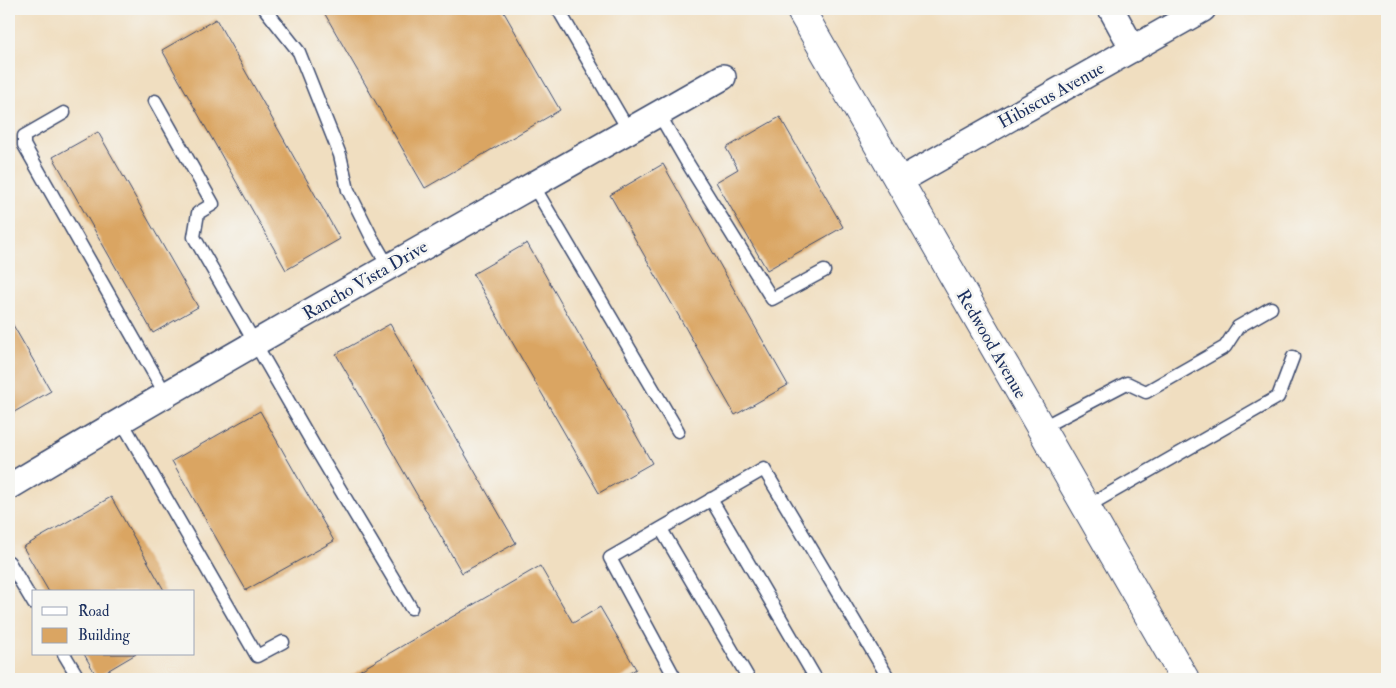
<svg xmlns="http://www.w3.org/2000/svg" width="1396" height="688" viewBox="0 0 1396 688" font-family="'IM FELL Double Pica',serif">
  <rect width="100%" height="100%" fill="#f6f6f2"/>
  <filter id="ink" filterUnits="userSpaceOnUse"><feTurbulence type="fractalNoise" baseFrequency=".02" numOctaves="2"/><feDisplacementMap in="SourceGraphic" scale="10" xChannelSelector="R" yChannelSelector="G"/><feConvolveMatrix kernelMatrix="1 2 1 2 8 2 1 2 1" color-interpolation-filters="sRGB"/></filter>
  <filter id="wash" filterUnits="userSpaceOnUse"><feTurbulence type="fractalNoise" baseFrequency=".0096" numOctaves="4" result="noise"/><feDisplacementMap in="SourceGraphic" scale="20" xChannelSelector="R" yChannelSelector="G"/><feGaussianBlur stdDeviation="1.12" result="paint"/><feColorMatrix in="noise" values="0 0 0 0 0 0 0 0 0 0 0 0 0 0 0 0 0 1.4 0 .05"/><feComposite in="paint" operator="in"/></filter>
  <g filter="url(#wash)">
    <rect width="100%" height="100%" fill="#f0dec0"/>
    <g id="blocks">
      <g fill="#daa562">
        <polygon points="322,9 502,9 560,110 425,188"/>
        <polygon points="216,19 340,239 286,270 162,50"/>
        <polygon points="780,117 843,227 767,270 716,182 738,169 726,148"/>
        <polygon points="98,132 198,307 153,333 53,157"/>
        <polygon points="663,164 788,385 735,415 610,195"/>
        <polygon points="527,243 652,463 599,493 473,274"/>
        <polygon points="9,318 51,391 9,415"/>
        <polygon points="390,324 516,543 462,573 336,354"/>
        <polygon points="260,411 334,541 246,590 172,461"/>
        <polygon points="111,497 165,592 49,592 23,547"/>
        <polygon points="540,566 573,623 600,607 636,669 620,679 345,679"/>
        <polygon points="84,654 136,654 97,677"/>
      </g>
    </g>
  </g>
  <g filter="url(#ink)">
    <use href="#blocks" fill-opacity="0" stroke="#3b496d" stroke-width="1"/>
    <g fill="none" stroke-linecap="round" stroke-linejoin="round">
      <defs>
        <g id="service">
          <polyline points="265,9 299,52 340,155 348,190 373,240 388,266"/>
          <polyline points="558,9 629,131"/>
          <polyline points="155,101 213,204 198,213 194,237 313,444 411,608"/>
          <polyline points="64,113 24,136 24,145 166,395"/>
          <polyline points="659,114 685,159 772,299 824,271"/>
          <polyline points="533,185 678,431"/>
          <polyline points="121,420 257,656 283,642"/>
          <polyline points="1041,428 1127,383 1146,392 1225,347 1238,327 1271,308"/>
          <polyline points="711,499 816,679"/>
          <polyline points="1086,507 1278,397 1293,357"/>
          <polyline points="661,529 749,679"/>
          <polyline points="9,562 34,604"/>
          <polyline points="64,654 79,679"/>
          <polyline points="672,679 675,678 610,558 764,469 889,679"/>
        </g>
        <g id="minor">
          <polyline points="1111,9 1133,49"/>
          <polyline points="899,181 1203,9"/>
          <path d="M 9,487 C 245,346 485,213 723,77"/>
        </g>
        <polyline id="tertiary" points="800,9 1185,679"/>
      </defs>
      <use href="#service" stroke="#3b496d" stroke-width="15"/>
      <use href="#minor" stroke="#3b496d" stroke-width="28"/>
      <use href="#tertiary" stroke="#3b496d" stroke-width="30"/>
      <use href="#service" stroke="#fff" stroke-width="12"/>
      <use href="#minor" stroke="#fff" stroke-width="25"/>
      <use href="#tertiary" stroke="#fff" stroke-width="28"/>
    </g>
  </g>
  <g text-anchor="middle" stroke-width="5" stroke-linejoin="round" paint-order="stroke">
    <g font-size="18" fill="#1b2f5e" stroke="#f6f6f2">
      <text transform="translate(1051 95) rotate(-29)" y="6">Hibiscus Avenue</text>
      <text transform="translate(365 280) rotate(-30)" y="6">Rancho Vista Drive</text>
      <text transform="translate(992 344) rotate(60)" y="6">Redwood Avenue</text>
    </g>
  </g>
  <rect width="1396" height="688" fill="none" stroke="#f6f6f2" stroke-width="30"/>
  <rect x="32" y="590" width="162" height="65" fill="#f6f6f2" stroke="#9ea6b7"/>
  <rect x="42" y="607" width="25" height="8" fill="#ffffff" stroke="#9ea6b7"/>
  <text x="78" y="616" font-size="15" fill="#1b2f5e">Road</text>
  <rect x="42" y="628" width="25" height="15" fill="#daa562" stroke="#9ea6b7"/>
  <text x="78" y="640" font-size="15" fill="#1b2f5e">Building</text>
</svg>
